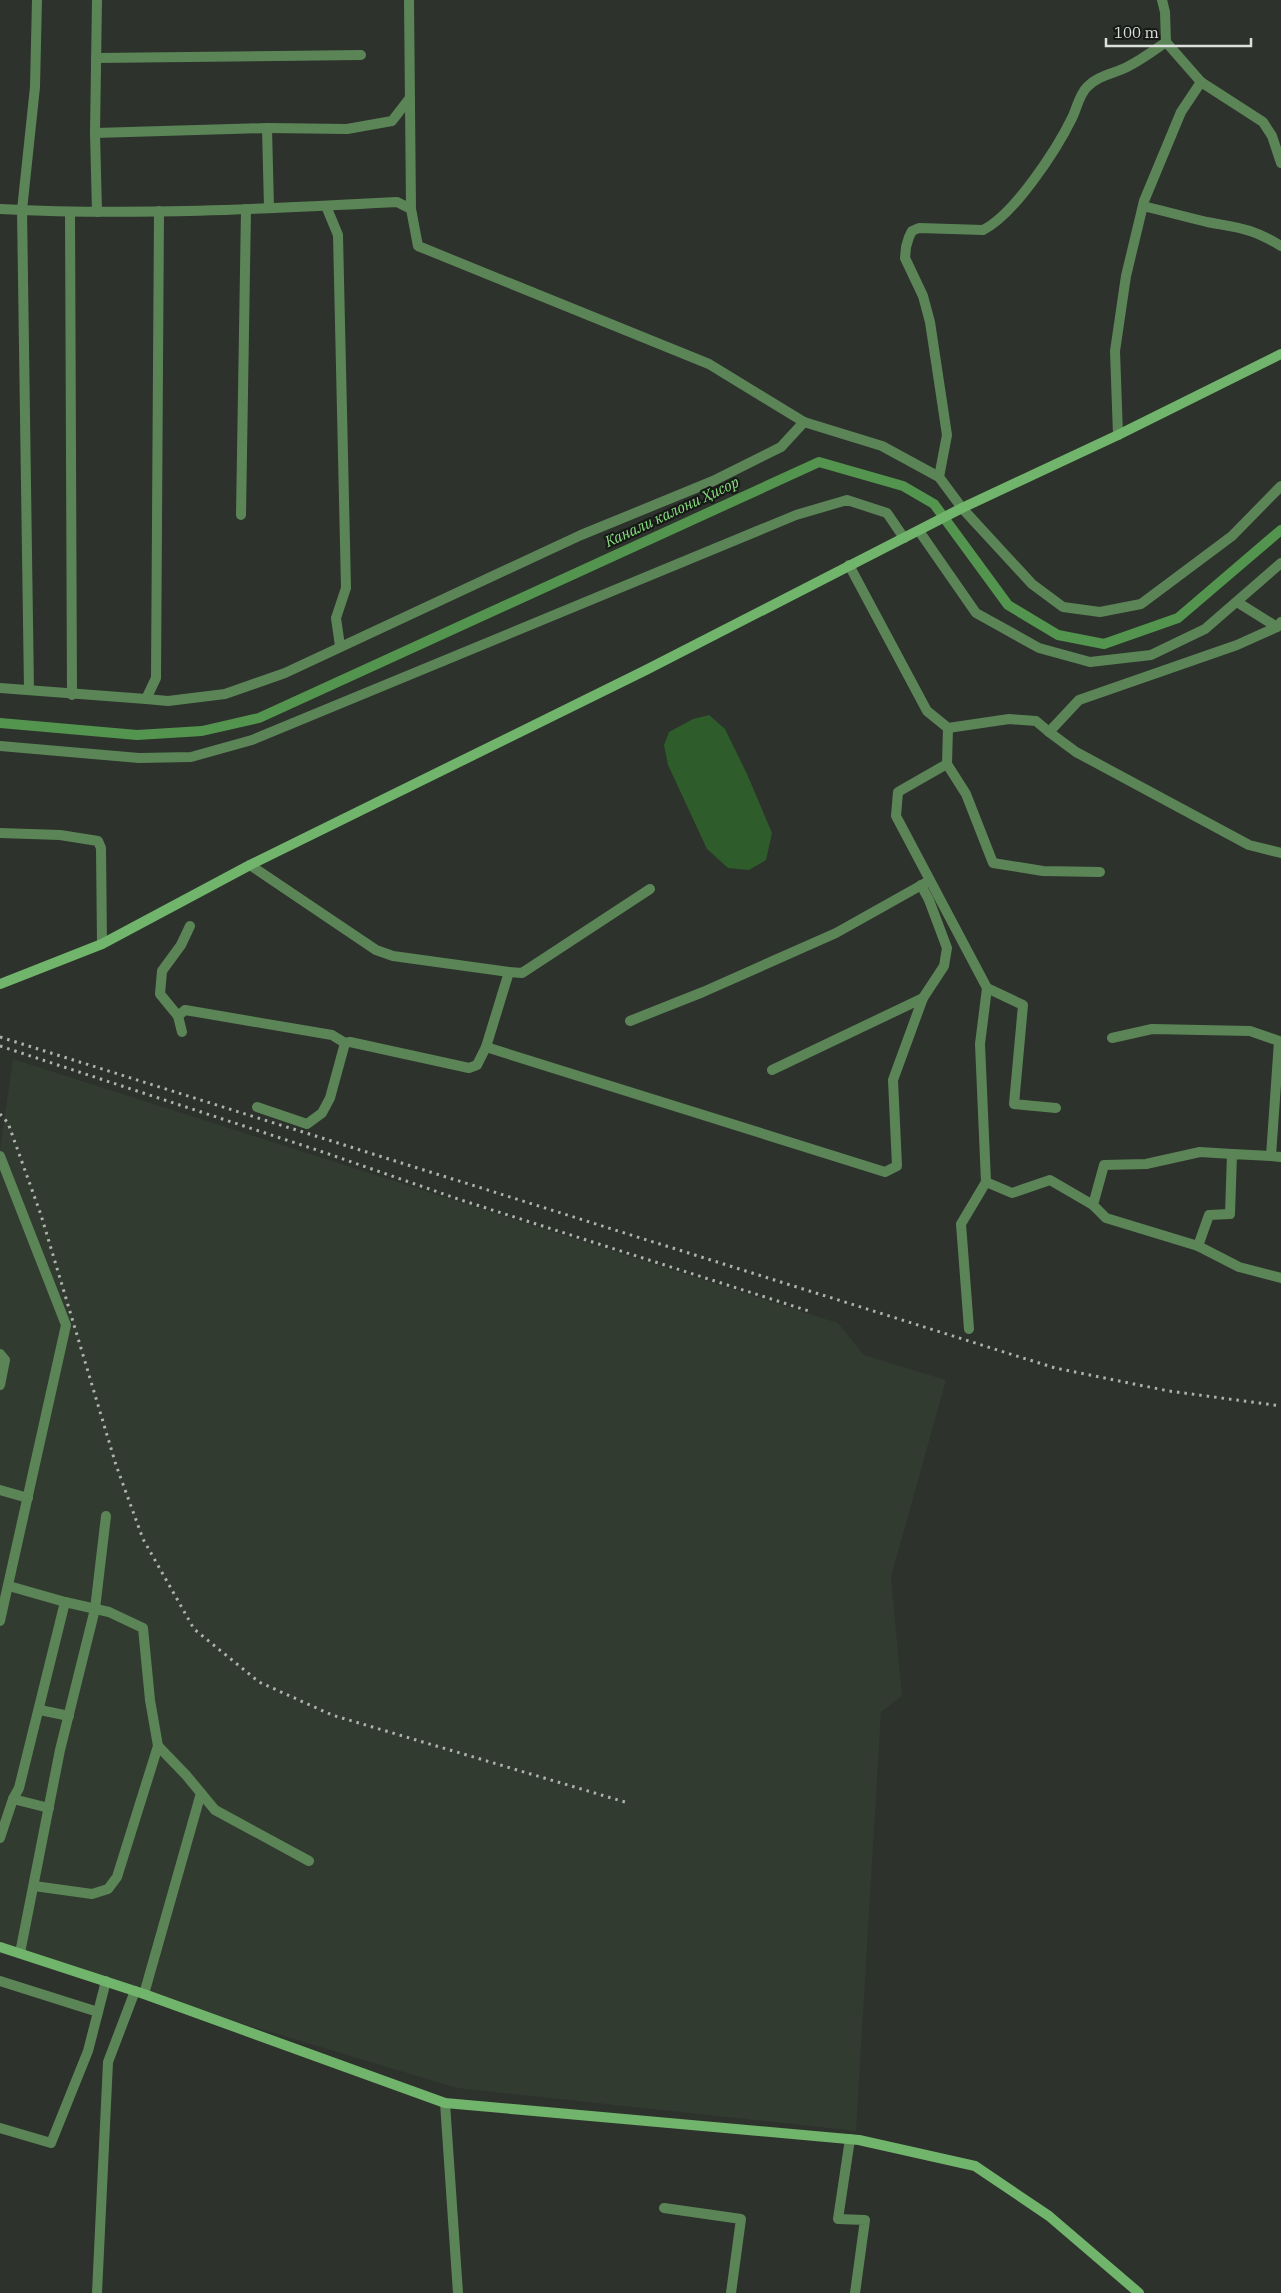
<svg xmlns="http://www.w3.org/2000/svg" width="1281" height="2293" viewBox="0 0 1281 2293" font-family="'IBM Plex Serif',serif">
  <rect width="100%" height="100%" fill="#2d322c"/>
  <polygon fill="#313b30" points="13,1059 838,1323 864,1355 946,1380 891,1577 902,1696 881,1712 856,2131 457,2088 144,1994 0,1946 0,1149"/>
  <polygon fill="#2e5d2b" points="709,715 725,729 747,774 772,833 766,860 749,870 728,868 707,849 668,765 664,745 669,732 693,719"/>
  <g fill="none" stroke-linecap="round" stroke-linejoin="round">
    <polyline stroke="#53954e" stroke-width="10" points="0,723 137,735 202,731 259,718 819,462 903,486 934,504 1008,605 1058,635 1104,644 1178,618 1281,530"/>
    <g stroke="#5b8557" stroke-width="10">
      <polyline points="409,0 411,209"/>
      <polyline points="1166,42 1201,82 1263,122 1272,136 1281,163"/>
      <polyline points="96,58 361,55"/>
      <polyline points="267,128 347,129 392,121 409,99"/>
      <polyline points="95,133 267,128 269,208"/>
      <polyline points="326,206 338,235 346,588 336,618 340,646"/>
      <path d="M 1143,206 C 1164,211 1186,217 1207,222 C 1239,228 1252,228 1281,246"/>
      <path d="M 0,209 C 133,216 265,209 397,202 L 411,209 L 418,246 L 709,364 L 804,422 L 882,446 L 939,477 L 962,508 L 1032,584 L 1063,607 L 1100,612 L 1141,604 L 1232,536 L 1281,486"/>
      <polyline points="97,212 95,133 97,0"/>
      <polyline points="70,213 72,695"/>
      <polyline points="1118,435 1115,351 1126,276 1144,201 1181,112 1201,82"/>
      <path d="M 939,477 L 947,435 L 930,322 L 923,296 L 905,258 L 906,247 L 909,237 L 912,231 L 919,228 L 983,230 C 1014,215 1057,149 1072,118 C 1077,108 1079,95 1087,87 C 1099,75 1113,74 1127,67 C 1141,60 1153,51 1166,42 L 1165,12 L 1162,0"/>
      <polyline points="241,515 246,209"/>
      <polyline points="919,531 976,613 1039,648 1090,662 1151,655 1205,629 1281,563"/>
      <polyline points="849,565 927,711 948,728 1009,719 1036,721 1049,732"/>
      <polyline points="1237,602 1277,627"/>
      <polyline points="1281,622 1277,627 1237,645 1079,700 1049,732 1076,752 1249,845 1281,853"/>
      <polyline points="0,688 146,699 156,678 159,211"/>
      <polyline points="29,690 22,210 35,87 37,0"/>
      <polyline points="146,699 168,701 225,694 285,673 581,535 713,481 781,447 804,422"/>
      <polyline points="948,728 947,764 966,794 993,863 1043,871 1100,872"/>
      <polyline points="0,746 139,758 191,757 252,740 796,515 847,500 887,513 904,538"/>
      <polyline points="947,764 898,792 896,816 987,988 980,1044 986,1182 961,1224 969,1329"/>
      <polyline points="0,833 60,835 98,841 101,848 102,944"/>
      <polyline points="250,865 376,950 393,956 509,972 522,973 650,889"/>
      <polyline points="987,988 1023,1005 1014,1104 1056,1108"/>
      <polyline points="178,1016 185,1010 332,1035 345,1043"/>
      <polyline points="630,1021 703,992 836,933 927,882"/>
      <polyline points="182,1032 178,1016 160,994 162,971 181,945 190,926"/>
      <polyline points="1112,1038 1152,1029 1250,1031 1279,1041 1271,1156 1281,1157"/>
      <polyline points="486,1047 885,1172 897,1166 893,1080 923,998 944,966 947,948 929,900 921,885"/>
      <polyline points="772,1070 923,998"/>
      <polyline points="257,1107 307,1124 322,1113 330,1098 345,1043 350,1042 469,1068 477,1065 486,1047 509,972"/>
      <polyline points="1232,1154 1200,1152 1146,1164 1104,1165 1093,1205 1106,1218 1198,1246 1239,1267 1281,1278"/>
      <polyline points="0,1156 66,1325 0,1621"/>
      <polyline points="986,1182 1012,1193 1050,1180 1093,1205"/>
      <polyline points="1198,1246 1209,1215 1230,1214 1232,1154 1271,1156"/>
      <polyline points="0,1354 5,1360 0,1385"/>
      <polyline points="0,1490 28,1498"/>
      <polyline points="9,1586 65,1602 109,1612 143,1628 150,1700 158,1746 186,1775 215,1810 309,1861"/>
      <polyline points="40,1710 69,1716"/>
      <polyline points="13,1799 49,1808"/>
      <polyline points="0,1838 13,1799 19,1788 65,1602"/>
      <polyline points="34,1886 92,1894 108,1889 117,1877 158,1746"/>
      <polyline points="20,1953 60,1750 95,1609 106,1516"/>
      <polyline points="0,1981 98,2012"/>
      <polyline points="144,1994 201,1793"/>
      <polyline points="445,2103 458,2293"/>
      <polyline points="0,2128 51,2143 88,2051 106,1981"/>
      <polyline points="850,2139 838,2219 865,2220 855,2293"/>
      <polyline points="664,2208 741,2219 731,2293"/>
      <polyline points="97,2293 108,2062 135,1991"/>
    </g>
    <g stroke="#71b46b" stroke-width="10">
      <polyline points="0,984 102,944 250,865 646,670 962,508 1118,435 1281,354"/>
      <polyline points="0,1947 144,1994 445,2103 859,2140 975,2166 1049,2216 1139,2293"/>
    </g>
    <g stroke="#aeb3ae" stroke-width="3" stroke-dasharray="2.5 5" stroke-linecap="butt">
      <polyline points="0,1037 1055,1368 1169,1391 1281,1406"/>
      <polyline points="0,1046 320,1151 461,1200 812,1312"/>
      <polyline points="0,1114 8,1123 41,1215 116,1465 143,1539 194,1629 259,1682 332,1715 625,1802"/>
    </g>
  </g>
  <g text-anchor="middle" stroke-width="4.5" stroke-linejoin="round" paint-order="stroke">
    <g font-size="15" font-style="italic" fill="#89df82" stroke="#171916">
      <text transform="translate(672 512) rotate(-25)" y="5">Канали калони Ҳисор</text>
    </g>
  </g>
  <path d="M1106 38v8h145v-8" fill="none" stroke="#dde1dd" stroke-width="2.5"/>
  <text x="1114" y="38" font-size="15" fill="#dde1dd" stroke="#171916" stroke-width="4" paint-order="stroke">100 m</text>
</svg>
